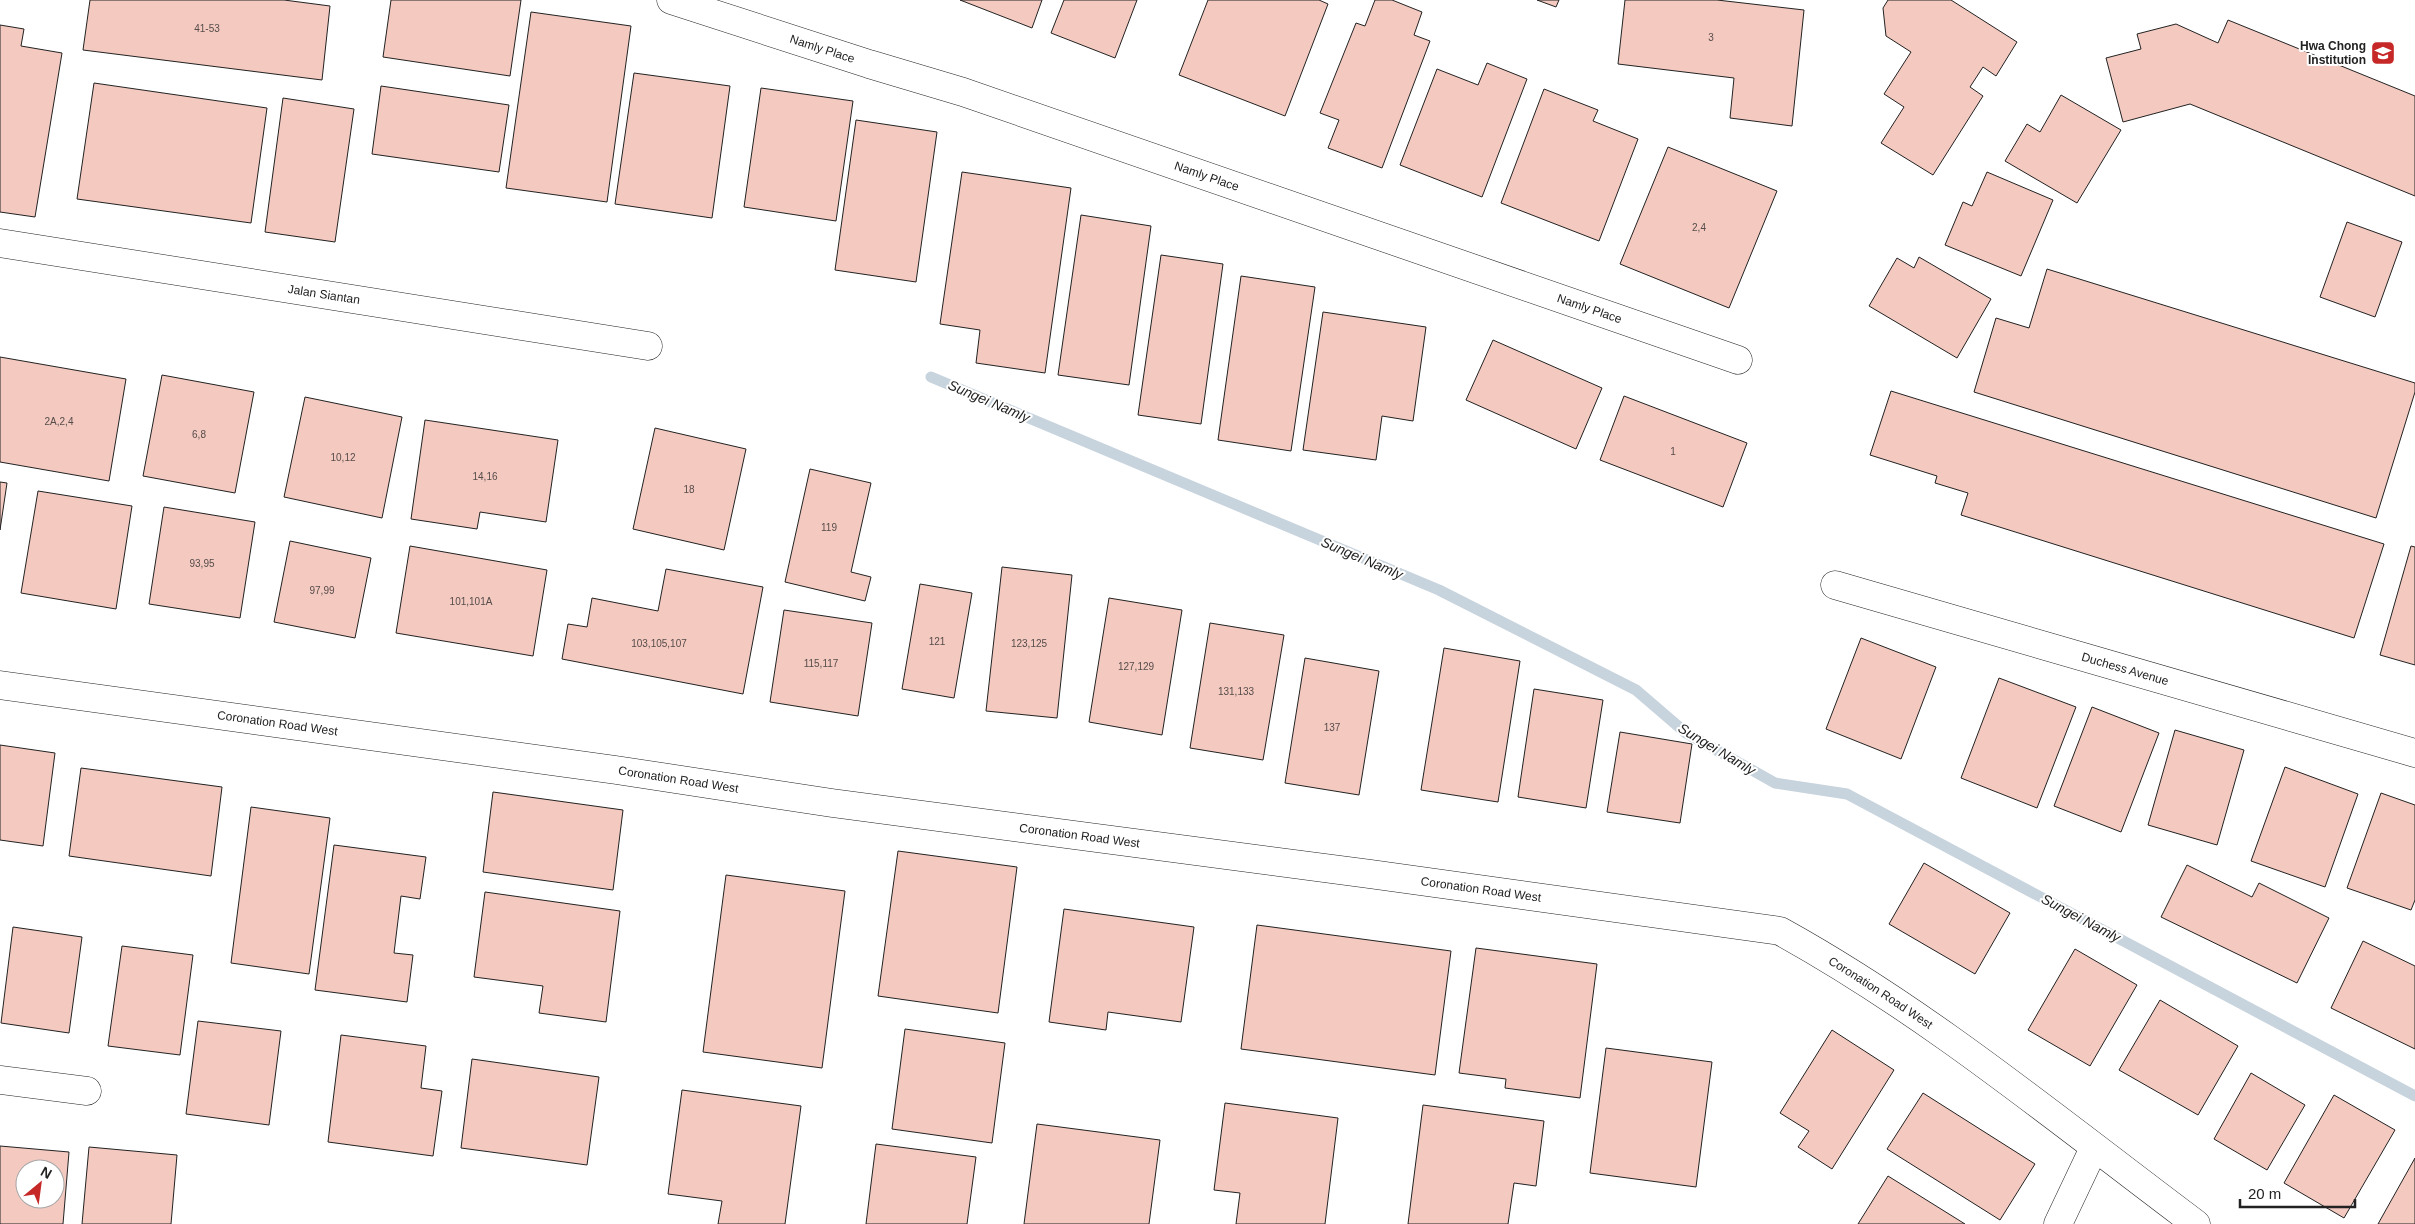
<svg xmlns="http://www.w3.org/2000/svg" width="2415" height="1224" viewBox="0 0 2415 1224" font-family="Arial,sans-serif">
  <rect width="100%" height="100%" fill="#fff"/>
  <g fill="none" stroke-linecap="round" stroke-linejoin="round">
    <polyline stroke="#c7d3dd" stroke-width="11" points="931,377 1439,590 1636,690 1686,733 1775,783 1847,794 2415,1096"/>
  </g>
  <g fill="#f3c9c0" stroke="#222" fill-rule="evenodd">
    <polygon points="90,0 284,0 330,6 322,80 83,50"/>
    <polygon points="391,0 521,0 510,76 383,57"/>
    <polygon points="960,0 1042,0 1032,28"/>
    <polygon points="1064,0 1137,0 1115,58 1051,33"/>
    <polygon points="1208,0 1319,0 1328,4 1285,116 1179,75"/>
    <polygon points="1375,0 1392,0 1422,12 1414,35 1430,41 1382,168 1328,148 1339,120 1320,113 1356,23 1365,26"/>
    <polygon points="1537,0 1559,0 1556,7"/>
    <polygon points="1625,0 1717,0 1804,10 1792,126 1730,118 1734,78 1618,64"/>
    <polygon points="1888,0 1951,0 2017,42 1996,76 1983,67 1970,87 1983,96 1933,175 1881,143 1904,107 1884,94 1911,52 1886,36 1883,8"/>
    <polygon points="531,12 631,26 607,202 506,188"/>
    <polygon points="2228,20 2415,96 2415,196 2190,104 2123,122 2106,58 2141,49 2137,34 2176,24 2218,43"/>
    <polygon points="0,25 24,29 21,46 62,53 35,217 0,212"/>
    <polygon points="1487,63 1527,79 1482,197 1400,165 1437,69 1478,85"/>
    <polygon points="634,73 730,86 712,218 615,204"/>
    <polygon points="94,83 267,108 251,223 77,199"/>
    <polygon points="381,86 509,105 499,172 372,154"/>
    <polygon points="761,88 853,101 836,221 744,207"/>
    <polygon points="1544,89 1598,110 1593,121 1638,139 1599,241 1501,203"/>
    <polygon points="2061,95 2121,130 2077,203 2005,161 2027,124 2040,132"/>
    <polygon points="283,98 354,109 335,242 265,232"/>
    <polygon points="856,120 937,132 916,282 835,270"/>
    <polygon points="1668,147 1777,191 1729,308 1620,264"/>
    <polygon points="962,172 1071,188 1045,373 976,363 980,330 940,324"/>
    <polygon points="1987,172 2053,200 2021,276 1945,245 1963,202 1972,206"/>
    <polygon points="1081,215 1151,226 1129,385 1058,375"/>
    <polygon points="2347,222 2402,242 2375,317 2320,297"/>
    <polygon points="1161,255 1223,264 1201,424 1138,415"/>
    <polygon points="1919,257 1991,299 1957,358 1869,306 1897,258 1914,268"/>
    <polygon points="2047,269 2415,383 2415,392 2376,518 1974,392 1996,318 2029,328"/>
    <polygon points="1241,276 1315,287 1291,451 1218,440"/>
    <polygon points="1323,312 1426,327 1413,421 1382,416 1376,460 1303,450"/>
    <polygon points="1493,340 1602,388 1576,449 1466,400"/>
    <polygon points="0,357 126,379 109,481 0,462"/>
    <polygon points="162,375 254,392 235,493 143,476"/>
    <polygon points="1891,391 2384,544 2354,638 1961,515 1968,493 1935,483 1937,476 1870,455"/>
    <polygon points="1624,396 1747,443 1723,507 1600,460"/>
    <polygon points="305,397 402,417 382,518 284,497"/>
    <polygon points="425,420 558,440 546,522 480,512 477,529 411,519"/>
    <polygon points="655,428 746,449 724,550 633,529"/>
    <polygon points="810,469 871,483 851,572 871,577 865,601 785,582"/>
    <polygon points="0,482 7,483 0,530"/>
    <polygon points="38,491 132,506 116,609 21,593"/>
    <polygon points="164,507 255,522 240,618 149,604"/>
    <polygon points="290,541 371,558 355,638 274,622"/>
    <polygon points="410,546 547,570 533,656 396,633"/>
    <polygon points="2411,546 2415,547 2415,665 2380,655"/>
    <polygon points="1002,567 1072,575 1057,718 986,711"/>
    <polygon points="666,569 763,587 743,694 562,659 568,624 587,627 592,598 658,611"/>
    <polygon points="920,584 972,593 954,698 902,689"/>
    <polygon points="1109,598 1182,610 1162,735 1089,722"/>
    <polygon points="784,610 872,623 858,716 770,702"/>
    <polygon points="1210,623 1284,635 1263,760 1190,748"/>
    <polygon points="1861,638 1936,667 1901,759 1826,729"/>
    <polygon points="1444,648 1520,661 1498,802 1421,790"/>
    <polygon points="1305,658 1379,671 1359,795 1285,783"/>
    <polygon points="1999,678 2076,707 2037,808 1961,778"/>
    <polygon points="1534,689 1603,700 1586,808 1518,797"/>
    <polygon points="2092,707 2159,733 2121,832 2054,806"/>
    <polygon points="2175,730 2244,750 2217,845 2148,825"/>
    <polygon points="1620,732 1692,744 1680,823 1607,812"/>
    <polygon points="0,745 55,753 43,846 0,840"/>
    <polygon points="2285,767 2358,794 2325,887 2251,861"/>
    <polygon points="81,768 222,787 211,876 69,856"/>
    <polygon points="493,792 623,810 613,890 483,872"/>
    <polygon points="2381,793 2415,805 2415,900 2411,910 2347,888"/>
    <polygon points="251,807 330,818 309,974 231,963"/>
    <polygon points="334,845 426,857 420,899 401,896 394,953 413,955 407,1002 315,990"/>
    <polygon points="898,851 1017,867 998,1013 878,996"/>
    <polygon points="1924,863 2010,913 1975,974 1889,924"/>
    <polygon points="2187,865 2252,897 2259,883 2329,918 2297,983 2161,917"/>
    <polygon points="726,875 845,891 822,1068 703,1052"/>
    <polygon points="485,892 620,911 606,1022 539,1013 543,986 474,977"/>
    <polygon points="1064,909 1194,927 1181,1022 1108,1012 1106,1030 1049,1022"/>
    <polygon points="1257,925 1451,951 1435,1075 1241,1049"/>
    <polygon points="13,927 82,937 69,1033 1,1023"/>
    <polygon points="2363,941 2415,966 2415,1049 2331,1008"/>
    <polygon points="122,946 193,955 180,1055 108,1046"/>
    <polygon points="1476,948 1597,964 1580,1098 1505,1088 1506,1079 1459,1073"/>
    <polygon points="2075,949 2137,985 2090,1066 2028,1030"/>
    <polygon points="2160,1000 2238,1046 2198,1115 2119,1070"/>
    <polygon points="198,1021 281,1031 269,1125 186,1114"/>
    <polygon points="905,1029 1005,1043 992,1143 892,1129"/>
    <polygon points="1832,1030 1894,1070 1832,1169 1798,1147 1809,1131 1780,1113"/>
    <polygon points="341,1035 426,1046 421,1088 442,1091 433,1156 328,1142"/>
    <polygon points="1606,1048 1712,1062 1696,1187 1590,1173"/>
    <polygon points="472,1059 599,1077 587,1165 461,1148"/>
    <polygon points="2251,1073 2305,1105 2267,1170 2214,1139"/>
    <polygon points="682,1090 801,1106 785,1224 718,1224 722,1201 668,1194"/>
    <polygon points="1923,1093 2035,1164 2000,1220 1887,1149"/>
    <polygon points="2334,1095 2395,1130 2344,1218 2284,1183"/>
    <polygon points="1225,1103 1338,1118 1325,1224 1236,1224 1240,1193 1214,1190"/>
    <polygon points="1423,1105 1544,1121 1536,1186 1514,1183 1508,1224 1408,1224"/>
    <polygon points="1037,1124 1160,1140 1149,1224 1024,1224"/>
    <polygon points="876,1144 976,1157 967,1224 866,1224"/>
    <path d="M 0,1146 L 69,1152 L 63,1224 L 0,1224 ZM 25,1169 L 55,1169 L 55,1199 L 25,1199 Z"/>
    <polygon points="89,1147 177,1155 171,1224 82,1224"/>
    <polygon points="2415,1158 2415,1224 2378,1224"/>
    <polygon points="1888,1176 1965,1224 1858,1224"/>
  </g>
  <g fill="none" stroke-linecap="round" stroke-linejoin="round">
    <defs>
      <g id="minor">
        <path id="s1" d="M 671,0 L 869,64 L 963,92 L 1738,360"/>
        <path id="s2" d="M 0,243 L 648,346"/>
        <path id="s3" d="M 1835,585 L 2415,753"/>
        <path id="s4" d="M 0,685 L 616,770 L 832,803 L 1370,874 L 1780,931 C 1927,1012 2061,1123 2196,1224"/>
        <polyline points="0,1080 87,1091"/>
        <polyline points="2058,1224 2094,1148"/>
      </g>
    </defs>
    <use href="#minor" stroke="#222" stroke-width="29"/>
    <use href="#minor" stroke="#fff" stroke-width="28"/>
  </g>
  <defs>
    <symbol id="university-square" viewBox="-11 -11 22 22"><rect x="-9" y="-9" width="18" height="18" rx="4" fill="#c62828" stroke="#fff"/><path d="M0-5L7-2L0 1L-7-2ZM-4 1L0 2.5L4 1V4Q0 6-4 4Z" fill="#fff"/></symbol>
  </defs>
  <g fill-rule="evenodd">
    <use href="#university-square" x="2369" y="39" width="28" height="28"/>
  </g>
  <g text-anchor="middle" stroke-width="4" stroke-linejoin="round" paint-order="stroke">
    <g font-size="10" fill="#564c4a">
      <text x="207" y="32">41-53</text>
      <text x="1711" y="41">3</text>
      <text x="1699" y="231">2,4</text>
      <text x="59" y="425">2A,2,4</text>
      <text x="199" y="438">6,8</text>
      <text x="1673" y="455">1</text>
      <text x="343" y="461">10,12</text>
      <text x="485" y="480">14,16</text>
      <text x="689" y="493">18</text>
      <text x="829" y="531">119</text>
      <text x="202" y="567">93,95</text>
      <text x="322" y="594">97,99</text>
      <text x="471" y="605">101,101A</text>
      <text x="937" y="645">121</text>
      <text x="659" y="647">103,105,107</text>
      <text x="1029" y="647">123,125</text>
      <text x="821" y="667">115,117</text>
      <text x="1136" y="670">127,129</text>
      <text x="1236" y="695">131,133</text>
      <text x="1332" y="731">137</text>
    </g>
    <g font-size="12" font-weight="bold" fill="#222" stroke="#fff" text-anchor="end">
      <text x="2366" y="50">Hwa Chong<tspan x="2366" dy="14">Institution</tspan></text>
    </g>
    <g font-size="12" fill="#222" stroke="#fff">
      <text dy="4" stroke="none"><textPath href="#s1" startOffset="159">Namly Place</textPath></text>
      <text dy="4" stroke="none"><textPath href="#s1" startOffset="564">Namly Place</textPath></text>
      <text dy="4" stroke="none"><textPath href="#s2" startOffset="328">Jalan Siantan</textPath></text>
      <text dy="4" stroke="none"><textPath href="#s1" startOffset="969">Namly Place</textPath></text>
      <text dy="4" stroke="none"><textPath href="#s3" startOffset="302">Duchess Avenue</textPath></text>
      <text dy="4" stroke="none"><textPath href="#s4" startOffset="280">Coronation Road West</textPath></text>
      <text dy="4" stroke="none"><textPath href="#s4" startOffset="685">Coronation Road West</textPath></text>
      <text dy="4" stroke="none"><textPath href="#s4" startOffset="1090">Coronation Road West</textPath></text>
      <text dy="4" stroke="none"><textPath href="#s4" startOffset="1495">Coronation Road West</textPath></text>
      <text dy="4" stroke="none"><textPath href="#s4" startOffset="1915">Coronation Road West</textPath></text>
    </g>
    <g font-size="14" font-style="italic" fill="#222" stroke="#fff">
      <text transform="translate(989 401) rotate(23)" y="5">Sungei Namly</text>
      <text transform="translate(1362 558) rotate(23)" y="5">Sungei Namly</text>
      <text transform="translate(1717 749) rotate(31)" y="5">Sungei Namly</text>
      <text transform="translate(2081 918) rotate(28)" y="5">Sungei Namly</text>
    </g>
  </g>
  <g transform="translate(40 1184) rotate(29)"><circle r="24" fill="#ffffff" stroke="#a7a7a7"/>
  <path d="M0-4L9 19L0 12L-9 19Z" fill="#c62828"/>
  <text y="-8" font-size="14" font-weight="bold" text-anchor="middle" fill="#222222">N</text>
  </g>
  <path d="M2240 1199v8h115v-8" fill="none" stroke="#222222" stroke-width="2.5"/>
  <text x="2248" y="1199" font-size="15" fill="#222222" stroke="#ffffff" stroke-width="4" paint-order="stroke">20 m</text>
</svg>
